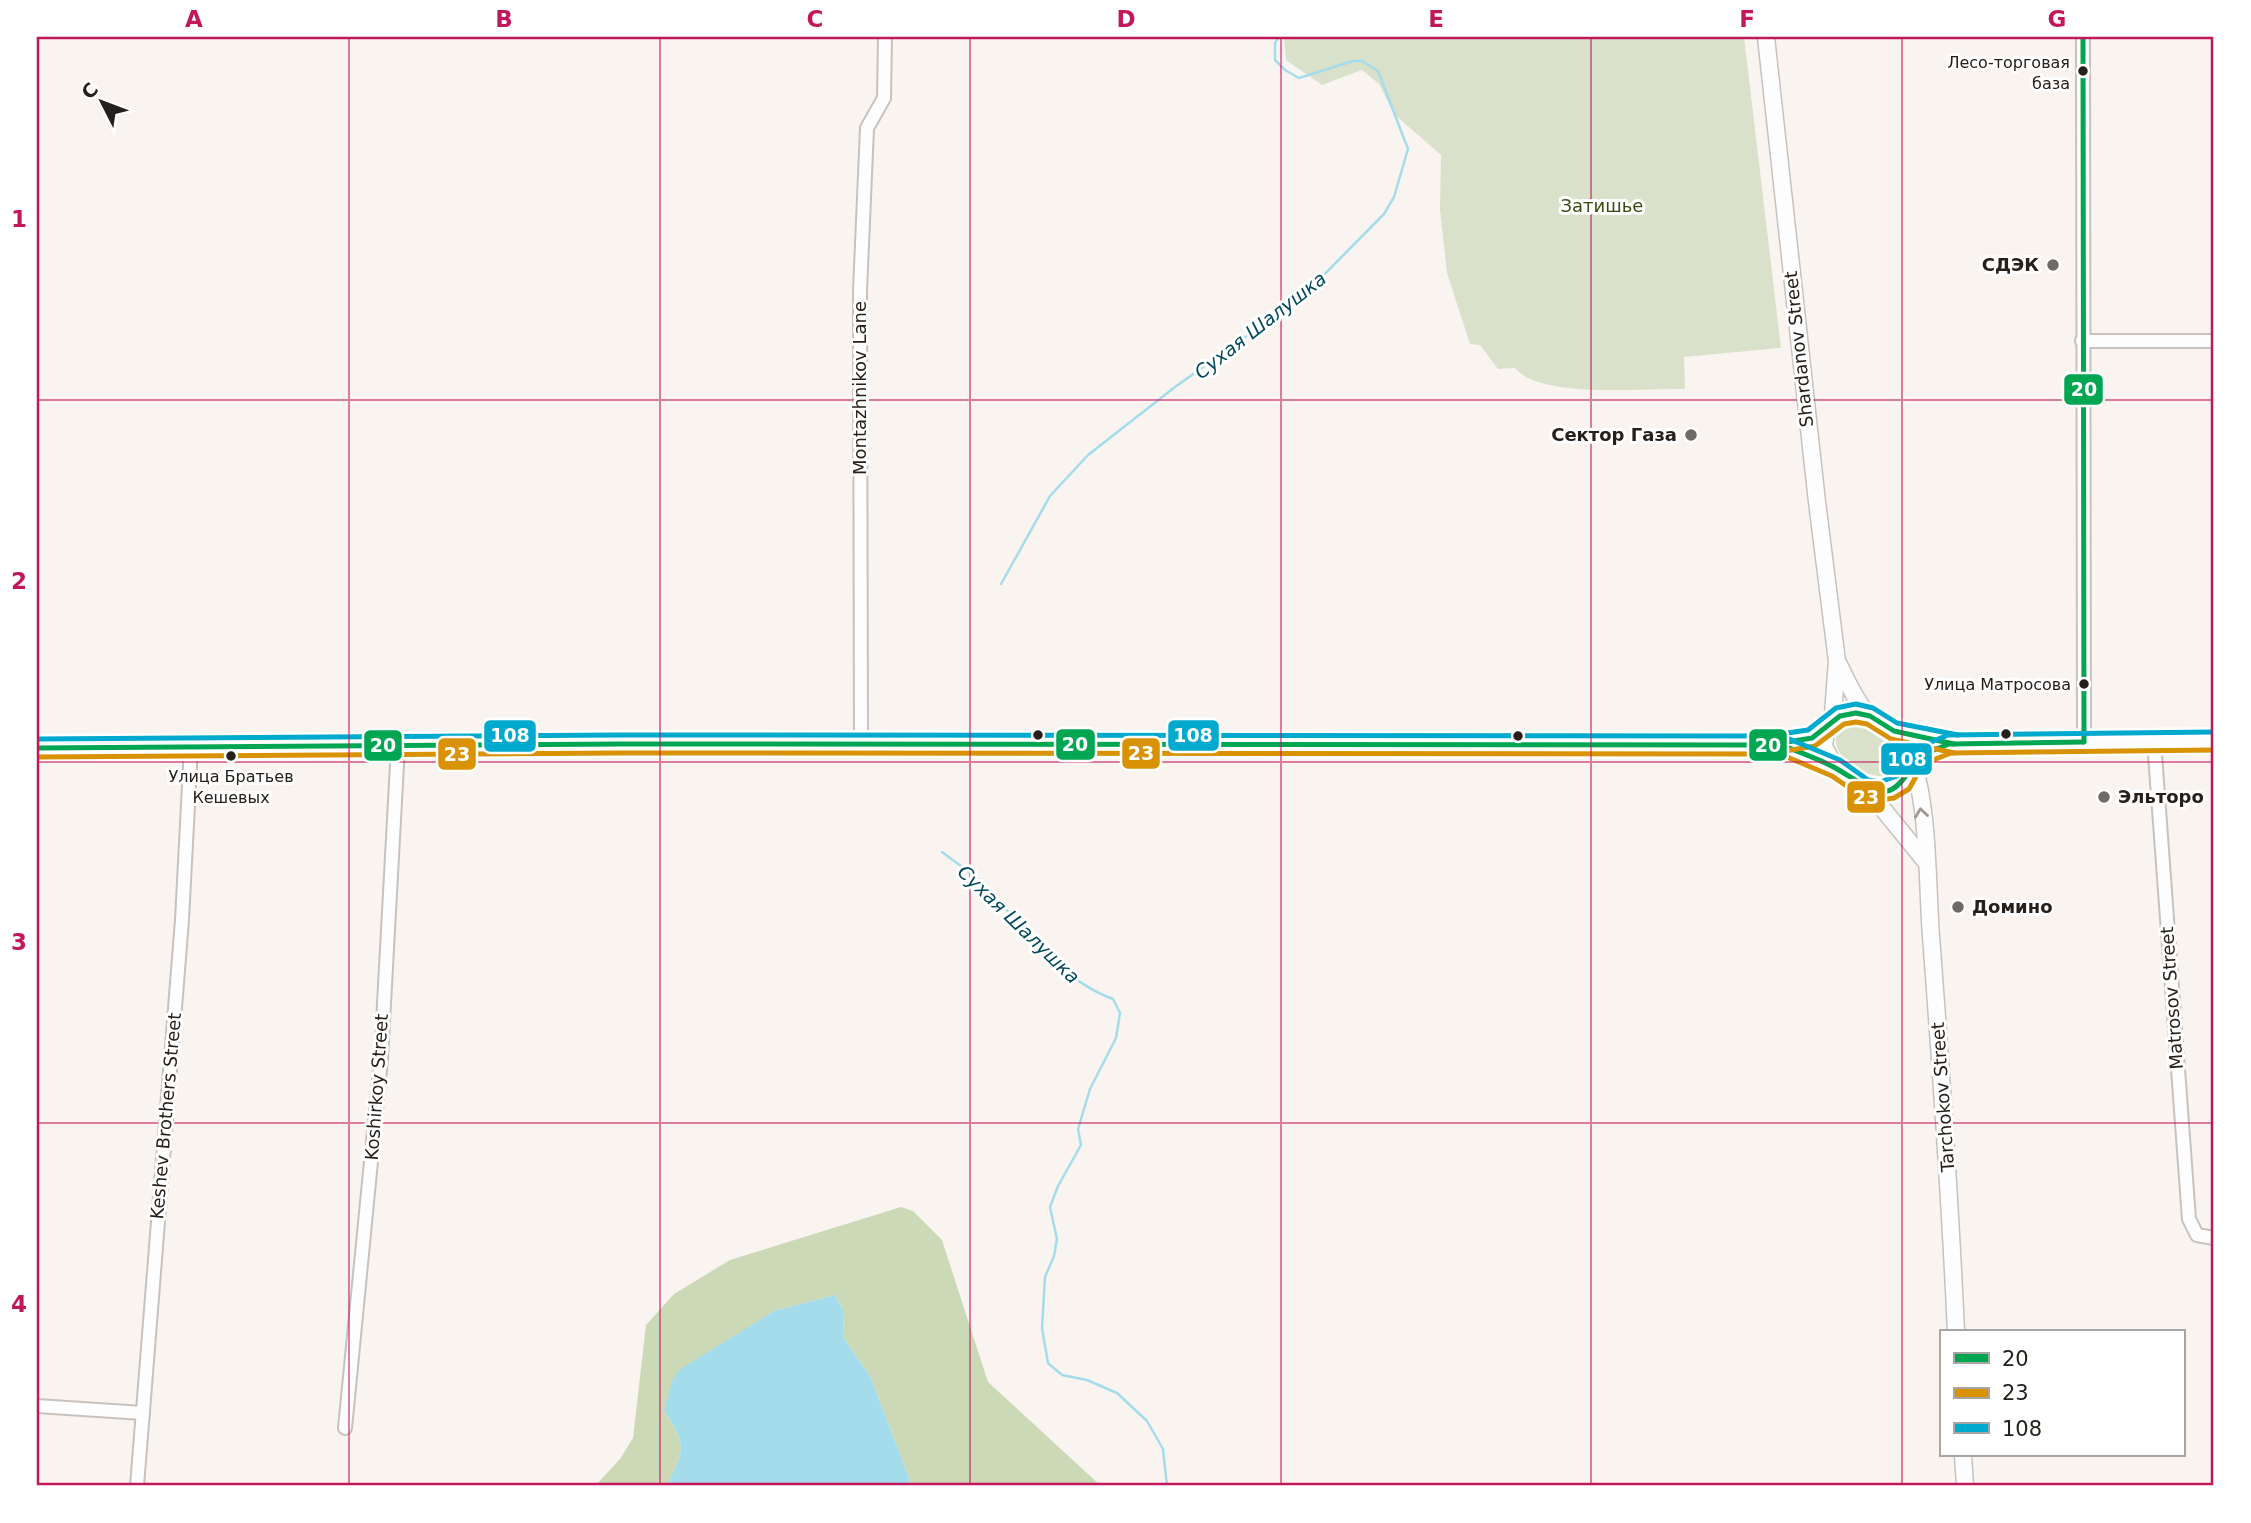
<svg xmlns="http://www.w3.org/2000/svg" width="2251" height="1523" viewBox="0 0 2251 1523" font-family="'DejaVu Sans',sans-serif">
  <rect width="100%" height="100%" fill="#f9f4f0"/>
  <g fill="#d9e1cb">
    <path d="M 1284,37 L 1744,37 L 1781,348 L 1684,357 L 1685,389 C 1645,388 1540,399 1515,368 L 1498,369 L 1480,345 L 1470,344 L 1447,273 L 1440,210 L 1441,155 L 1394,114 L 1379,84 L 1362,70 L 1322,85 L 1286,60 Z"/>
    <path d="M 1855,726 C 1876,728 1892,742 1898,763 L 1894,775 C 1870,784 1820,753 1841,728 Z"/>
  </g>
  <path fill="#ccd9b7" d="M 901,1207 L 913,1211 L 942,1240 L 988,1382 L 1101,1486 L 912,1486 L 871,1378 L 844,1338 L 843,1310 L 835,1295 L 774,1311 L 748,1329 L 664,1410 C 687,1448 685,1446 667,1486 L 595,1486 L 620,1459 L 633,1438 L 646,1325 L 674,1294 L 730,1260 Z"/>
  <path fill="#a5dceb" d="M 835,1295 L 843,1310 L 844,1338 L 871,1378 L 912,1486 L 667,1486 C 685,1446 687,1448 664,1410 L 672,1381 L 679,1370 L 774,1311 Z"/>
  <g fill="none" stroke-linecap="round" stroke-linejoin="round">
    <g stroke="#a5dceb" stroke-width="2.5">
      <polyline points="1001,584 1050,496 1088,455 1175,387 1302,297 1384,214 1394,197 1408,149 1378,71 1362,61 1353,61 1299,78 1285,70 1275,60 1275,43 1279,37"/>
      <path d="M 942,852 C 955,862 969,871 981,882 C 1020,922 1059,980 1113,999 L 1120,1013 L 1116,1038 L 1090,1089 L 1078,1129 L 1081,1145 L 1058,1186 L 1050,1207 L 1057,1239 L 1054,1256 L 1045,1277 L 1042,1328 L 1048,1363 L 1062,1375 L 1087,1380 L 1117,1393 L 1147,1421 L 1163,1449 L 1167,1486"/>
    </g>
    <defs>
      <g id="minor">
        <polyline points="2083,37 2084,742"/>
        <polyline points="2082,341 2214,341"/>
        <polyline points="2154,741 2189,1219 2197,1235 2214,1238"/>
        <polyline points="861,745 860,291 867,128 884,98 885,37"/>
        <polyline points="37,1406 143,1413"/>
        <polyline points="345,1428 381,1059 398,746"/>
        <polyline points="137,1486 182,920 191,747"/>
      </g>
      <g id="tertiary">
        <polyline points="1894,731 1949,744 2214,741"/>
        <polyline points="1782,745 1836,768"/>
        <polyline points="37,748 621,744 1782,745 1812,738 1826,730"/>
        <polyline points="1912,760 1948,744"/>
      </g>
      <g id="secondary">
        <polyline points="1766,37 1817,502 1837,661 1833,714 1826,730 1824,747 1836,768 1878,803 1926,862"/>
        <path d="M 1838,663 C 1847,680 1854,699 1867,713 C 1883,729 1902,733 1911,757 C 1929,805 1927,883 1931,936 C 1941,1068 1950,1200 1956,1332"/>
        <polyline points="1830,722 1848,714 1870,716"/>
        <polyline points="1864,788 1880,791 1898,787 1913,764"/>
        <polyline points="1963,1455 1965,1486"/>
      </g>
    </defs>
    <use href="#minor" stroke="#c8c2be" stroke-width="16"/>
    <use href="#tertiary" stroke="#c8c2be" stroke-width="18"/>
    <use href="#secondary" stroke="#c8c2be" stroke-width="19"/>
    <use href="#minor" stroke="#fefdfd" stroke-width="12"/>
    <use href="#tertiary" stroke="#fefdfd" stroke-width="14"/>
    <use href="#secondary" stroke="#fefdfd" stroke-width="16"/>
    <defs>
      <g id="bus-1">
        <polyline points="2083,37 2084,742"/>
        <polyline points="1768,745 1812,738 1840,716 1856,713 1870,716 1894,731 1954,744"/>
        <path d="M 37,748 L 621,744 L 1782,745 C 1800,753 1820,759 1837,769 C 1878,793 1890,809 1917,757 L 1949,744 L 2084,742"/>
      </g>
      <g id="bus-2">
        <polyline points="1767,754 1815,746 1844,724 1856,722 1867,724 1891,739 1954,753"/>
        <polyline points="37,757 621,753 1780,754 1832,776 1861,796 1880,800 1894,798 1909,789 1923,764 1951,753 2214,750"/>
      </g>
      <g id="bus-3">
        <polyline points="1767,736 1808,730 1836,708 1856,704 1873,708 1897,723 1958,735"/>
        <polyline points="37,739 621,735 1782,736 1840,760 1868,780 1880,782 1897,776 1912,750 1948,735 2214,732"/>
      </g>
    </defs>
    <use href="#bus-1" stroke="#fff" stroke-width="10"/>
    <use href="#bus-2" stroke="#fff" stroke-width="10"/>
    <use href="#bus-3" stroke="#fff" stroke-width="10"/>
    <use href="#bus-1" stroke="#00a651" stroke-width="5"/>
    <use href="#bus-2" stroke="#d89204" stroke-width="5"/>
    <use href="#bus-3" stroke="#00a9ce" stroke-width="5"/>
  </g>
  <defs><path id="oneway-chevron" d="M-2-3.5L2.5 0L-2 3.5" fill="none" stroke-width="1.6" stroke-linecap="round" stroke-linejoin="round" transform="scale(1.75)"/></defs>
  <use stroke="#9c9a97" href="#oneway-chevron" transform="translate(1921 813) rotate(-98)"/>
  <path fill="none" stroke="#c2185b" stroke-width="2" stroke-opacity="0.55" d="M 349,37 L 349,1486M 660,37 L 660,1486M 970,37 L 970,1486M 1281,37 L 1281,1486M 1591,37 L 1591,1486M 1902,37 L 1902,1486M 37,400 L 2214,400M 37,762 L 2214,762M 37,1123 L 2214,1123"/>
  <g fill="#25201b" stroke="#fff" stroke-width="2.5">
    <circle cx="2083" cy="71" r="6"/>
    <circle cx="2084" cy="684" r="6"/>
    <circle cx="2006" cy="734" r="6"/>
    <circle cx="1038" cy="735" r="6"/>
    <circle cx="1518" cy="736" r="6"/>
    <circle cx="231" cy="756" r="6"/>
  </g>
  <g fill="#6f6a66" stroke="#fff" stroke-width="2.5">
    <circle cx="2053" cy="265" r="7"/>
    <circle cx="1691" cy="435" r="7"/>
    <circle cx="2104" cy="797" r="7"/>
    <circle cx="1958" cy="907" r="7"/>
  </g>
  <g text-anchor="middle" stroke-width="6" stroke-linejoin="round" paint-order="stroke">
    <g font-size="16" fill="#25201b" stroke="#fff" text-anchor="end">
      <text x="2070" y="68">Лесо-торговая<tspan x="2070" dy="21">база</tspan></text>
      <text x="2071" y="690">Улица Матросова</text>
      <text x="231" y="782" text-anchor="middle">Улица Братьев<tspan x="231" dy="21">Кешевых</tspan></text>
    </g>
    <g font-size="18" fill="#344d0e" stroke="#fff">
      <text x="1602" y="212">Затишье</text>
    </g>
    <g font-size="18" font-weight="bold" fill="#25201b" stroke="#fff" text-anchor="end">
      <text x="2039" y="271">СДЭК</text>
      <text x="1677" y="441">Сектор Газа</text>
      <text x="2118" y="803" text-anchor="start">Эльторо</text>
      <text x="1972" y="913" text-anchor="start">Домино</text>
    </g>
    <g font-size="18" fill="#25201b" stroke="#fff">
      <text transform="translate(1799 349) rotate(-96)" y="6">Shardanov Street</text>
      <text transform="translate(860 388) rotate(-90)" y="6">Montazhnikov Lane</text>
      <text transform="translate(2172 998) rotate(-94)" y="6">Matrosov Street</text>
      <text transform="translate(377 1087) rotate(-86)" y="6">Koshirkoy Street</text>
      <text transform="translate(1943 1097) rotate(-94)" y="6">Tarchokov Street</text>
      <text transform="translate(166 1116) rotate(-85)" y="6">Keshev Brothers Street</text>
    </g>
    <g font-size="19" font-style="italic" fill="#00495a" stroke="#fff">
      <text transform="translate(1260 325) rotate(-38)" y="7">Сухая Шалушка</text>
      <text transform="translate(1019 924) rotate(44)" y="7">Сухая Шалушка</text>
    </g>
  </g>
  <g stroke="#fff" stroke-width="2.5">
    <rect x="2063" y="373" width="41" height="33" rx="7" fill="#00a651"/>
    <rect x="1167" y="719" width="53" height="33" rx="7" fill="#00a9ce"/>
    <rect x="483" y="719" width="54" height="34" rx="7" fill="#00a9ce"/>
    <rect x="1055" y="728" width="41" height="33" rx="7" fill="#00a651"/>
    <rect x="1748" y="728" width="40" height="34" rx="7" fill="#00a651"/>
    <rect x="363" y="729" width="40" height="33" rx="7" fill="#00a651"/>
    <rect x="1121" y="737" width="40" height="33" rx="7" fill="#d89204"/>
    <rect x="437" y="737" width="40" height="34" rx="7" fill="#d89204"/>
    <rect x="1880" y="742" width="53" height="34" rx="7" fill="#00a9ce"/>
    <rect x="1846" y="780" width="40" height="34" rx="7" fill="#d89204"/>
  </g>
  <g font-size="19" text-anchor="middle" font-weight="bold" fill="#fff">
    <text x="2084" y="396">20</text>
    <text x="1193" y="742">108</text>
    <text x="510" y="742">108</text>
    <text x="1075" y="751">20</text>
    <text x="1768" y="752">20</text>
    <text x="383" y="752">20</text>
    <text x="1141" y="760">23</text>
    <text x="457" y="761">23</text>
    <text x="1907" y="766">108</text>
    <text x="1866" y="804">23</text>
  </g>
  <rect width="2251" height="1523" fill="none" stroke="#ffffff" stroke-width="77"/>
  <rect x="1940" y="1330" width="245" height="126" fill="#ffffff" stroke="#a8a6a4" stroke-width="2"/>
  <rect x="1954" y="1353" width="35" height="10" fill="#00a651" stroke="#a8a6a4" stroke-width="2"/>
  <text x="2002" y="1366" font-size="21" fill="#25201b">20</text>
  <rect x="1954" y="1388" width="35" height="10" fill="#d89204" stroke="#a8a6a4" stroke-width="2"/>
  <text x="2002" y="1400" font-size="21" fill="#25201b">23</text>
  <rect x="1954" y="1423" width="35" height="10" fill="#00a9ce" stroke="#a8a6a4" stroke-width="2"/>
  <text x="2002" y="1436" font-size="21" fill="#25201b">108</text>
  <g transform="translate(102 102) rotate(312)" stroke="#ffffff" stroke-width="5" paint-order="stroke">
  <path d="M0-5L12 26L0 18L-12 26Z" fill="#25201b"/>
  <text y="-10" font-size="19" font-weight="bold" text-anchor="middle" fill="#25201b">С</text>
  </g>
  <rect x="38" y="38" width="2174" height="1446" fill="none" stroke="#c2185b" stroke-width="2.5"/>
  <g font-size="23" text-anchor="middle" font-weight="bold" fill="#c2185b">
    <text x="194" y="27">A</text>
    <text x="504" y="27">B</text>
    <text x="815" y="27">C</text>
    <text x="1126" y="27">D</text>
    <text x="1436" y="27">E</text>
    <text x="1747" y="27">F</text>
    <text x="2057" y="27">G</text>
    <text x="19" y="227">1</text>
    <text x="19" y="589">2</text>
    <text x="19" y="950">3</text>
    <text x="19" y="1312">4</text>
  </g>
</svg>
